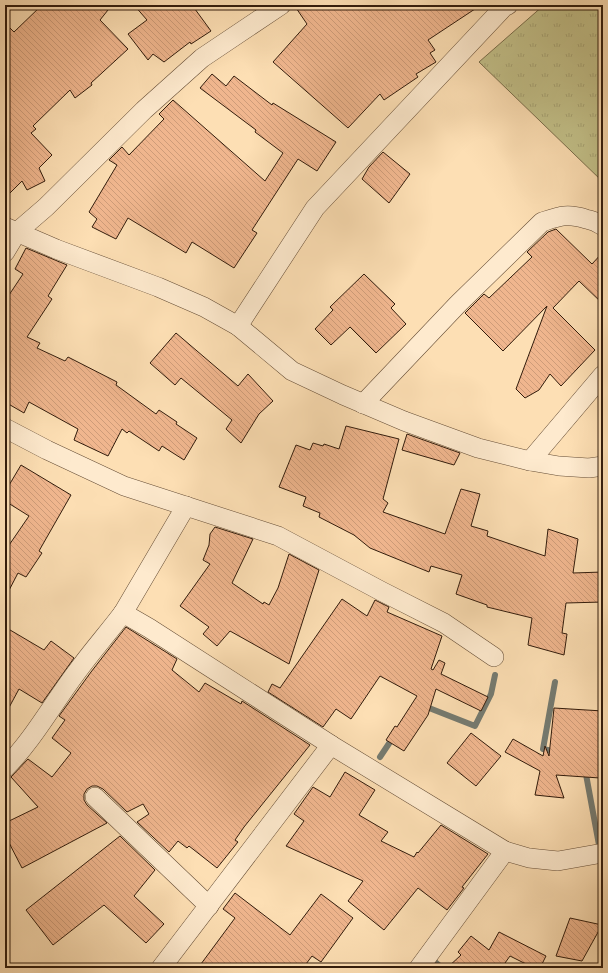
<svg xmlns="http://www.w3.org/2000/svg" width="608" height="973" viewBox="0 0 608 973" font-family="'Libre Bodoni',serif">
  <defs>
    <pattern id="grass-tufts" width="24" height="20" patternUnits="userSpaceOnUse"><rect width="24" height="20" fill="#c3c18a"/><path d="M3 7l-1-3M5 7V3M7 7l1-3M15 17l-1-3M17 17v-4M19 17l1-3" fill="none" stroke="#a8a576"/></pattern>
    <pattern id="building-back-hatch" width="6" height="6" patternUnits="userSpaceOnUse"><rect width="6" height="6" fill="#f0b68e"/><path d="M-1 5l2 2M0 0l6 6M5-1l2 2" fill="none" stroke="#ce9c79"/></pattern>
  </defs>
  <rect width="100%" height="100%" fill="#fddfb4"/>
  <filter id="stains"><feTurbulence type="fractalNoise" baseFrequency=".005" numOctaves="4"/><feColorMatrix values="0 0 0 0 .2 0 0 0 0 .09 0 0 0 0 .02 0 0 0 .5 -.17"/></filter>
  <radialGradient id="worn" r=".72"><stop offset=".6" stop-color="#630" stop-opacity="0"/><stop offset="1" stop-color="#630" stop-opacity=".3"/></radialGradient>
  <polygon fill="url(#grass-tufts)" stroke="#7a6e4b" points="544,5 603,5 603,182 479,62"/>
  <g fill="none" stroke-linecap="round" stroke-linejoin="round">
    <g stroke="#757b71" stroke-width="6">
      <polyline points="555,682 543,749 557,752"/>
      <polyline points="424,706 475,726 491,694 495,675"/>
      <polyline points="380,757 394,736"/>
      <polyline points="585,769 599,845"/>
      <polyline points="434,961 442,968"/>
    </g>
  </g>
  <g fill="url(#building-back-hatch)" stroke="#321c0c">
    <polygon points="42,5 112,5 100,20 128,49 91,83 92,85 75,98 70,90 33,126 36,129 31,133 52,155 39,168 45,181 27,190 22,181 5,198 5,23 14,32"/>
    <polygon points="134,5 192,5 211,31 191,44 190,42 164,62 153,54 148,60 128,34 147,20"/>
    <polygon points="294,5 481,5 428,40 435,50 430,53 436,62 416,74 418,77 384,100 380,94 348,128 273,62 307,24"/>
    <polygon points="212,74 226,86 234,76 272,105 273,103 336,142 317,171 298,159 252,230 257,233 234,268 192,242 186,253 128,218 116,239 92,227 97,219 89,212 117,165 109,160 122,147 129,155 164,119 159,114 173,100 265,181 283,153 255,132 256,130 200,88"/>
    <polygon points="383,152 410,174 389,203 362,179 369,167"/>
    <polygon points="556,229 592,264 603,252 603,304 579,281 553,308 595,350 561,386 550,374 539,390 525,398 516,389 547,306 503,351 465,313 484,294 489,298 532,257 527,252 548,232"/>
    <polygon points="26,248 67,265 48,296 52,299 27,337 40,343 37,348 65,361 68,357 117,382 116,385 156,414 159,410 177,422 176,424 197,438 184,460 162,446 159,451 129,431 127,433 122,429 108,456 74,440 78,429 29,402 24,413 5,402 5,301 23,274 15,269"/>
    <polygon points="364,274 395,304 391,308 406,324 376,353 350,327 331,345 315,329 333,310 330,307"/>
    <polygon points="176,333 238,386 248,374 273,401 259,414 241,443 226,429 232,420 181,378 175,385 150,363"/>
    <polygon points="346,426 399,439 383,499 388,503 383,512 445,534 461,489 480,494 471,526 488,531 487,536 545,556 548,529 578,539 573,573 603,572 603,602 566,603 562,633 567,634 564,655 528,645 532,618 487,607 487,605 456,594 462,575 431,566 429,572 370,548 354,535 319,517 320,513 303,506 306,497 279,487 296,445 310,450 313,443 323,446 324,444 339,449"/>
    <polygon points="407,434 460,453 454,465 402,450"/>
    <polygon points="21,465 71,495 39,551 42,553 26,577 18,573 5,598 5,551 29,516 5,501 5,492"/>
    <polygon points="215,527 253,539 232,583 263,604 264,602 269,605 278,588 289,554 319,570 289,664 230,631 217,646 203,634 209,627 180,606 210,564 203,560 209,545 210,534"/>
    <polygon points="342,599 367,616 375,600 389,607 387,612 442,636 431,669 433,670 439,660 445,663 441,674 488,697 481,711 436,689 428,715 404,751 386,740 395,726 397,727 417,696 380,676 351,719 336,709 323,727 268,692 272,684 280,688"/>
    <polygon points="5,627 44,650 51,641 74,658 42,703 19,689 5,715"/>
    <polygon points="126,627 177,659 172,670 199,692 205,683 241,704 242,701 310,745 244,827 235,840 238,842 217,868 189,846 187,848 178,841 169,852 137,822 149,814 143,804 127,812 103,789 97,786 92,786 87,789 84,794 84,800 87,805 107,823 22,868 5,835 5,823 38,807 11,777 28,759 52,777 71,753 52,738 65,720 59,716 91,672"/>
    <polygon points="554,708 603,711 603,747 600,778 556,775 564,798 535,795 540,771 505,752 513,739 543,756 545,746 549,756"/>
    <polygon points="471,733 501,756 476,786 447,763"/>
    <polygon points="345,772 375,790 359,815 388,832 381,841 414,857 417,852 418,853 441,825 488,854 462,887 464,888 447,910 418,888 384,930 348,901 363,881 286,846 304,821 294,814 313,787 330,797"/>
    <polygon points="120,836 155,870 134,896 164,924 146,943 104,905 53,945 26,910"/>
    <polygon points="235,893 290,935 321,894 353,918 321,962 312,956 303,968 198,968 235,918 223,909"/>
    <polygon points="570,918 602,925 582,961 556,956"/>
    <polygon points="499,932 546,956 540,968 534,968 510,956 505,963 510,968 447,968 461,955 458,952 471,936 489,950"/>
  </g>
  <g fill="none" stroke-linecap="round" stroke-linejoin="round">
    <defs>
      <g id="minor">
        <polyline points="5,227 56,249 158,287 204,307 238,326 292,371 343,395 404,421 478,448 530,461 559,466 589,468 603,466"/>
        <polyline points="5,252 17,232 46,207 144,110 202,58 281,5"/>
        <polyline points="238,326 315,208 504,7 508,5"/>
        <path d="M 363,404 L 458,304 L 542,222 C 560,216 567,213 586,219 C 592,220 597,222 603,226"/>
        <polyline points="5,428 47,450 124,486 278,536 381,591 444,623 494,657"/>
        <polyline points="530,461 603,375"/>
        <polyline points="186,506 123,613 149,628 331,745 505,851 419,968"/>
        <path d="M 5,768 C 33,740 52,705 76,673 C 91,652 108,633 123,613"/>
        <polyline points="95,797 209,906"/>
        <polyline points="505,851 529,858 558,861 603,853"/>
        <polyline points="161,968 331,745"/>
      </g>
    </defs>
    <use href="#minor" stroke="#654d36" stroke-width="20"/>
    <use href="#minor" stroke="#feeace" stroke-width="19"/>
  </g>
  <rect width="608" height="973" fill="none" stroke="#fddfb4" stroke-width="20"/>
  <rect x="6" y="6" width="596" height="961" fill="none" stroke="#321c0c" stroke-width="2"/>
  <rect x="10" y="10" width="588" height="953" fill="none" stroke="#321c0c"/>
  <rect width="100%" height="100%" filter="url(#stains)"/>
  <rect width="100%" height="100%" fill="url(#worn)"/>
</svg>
